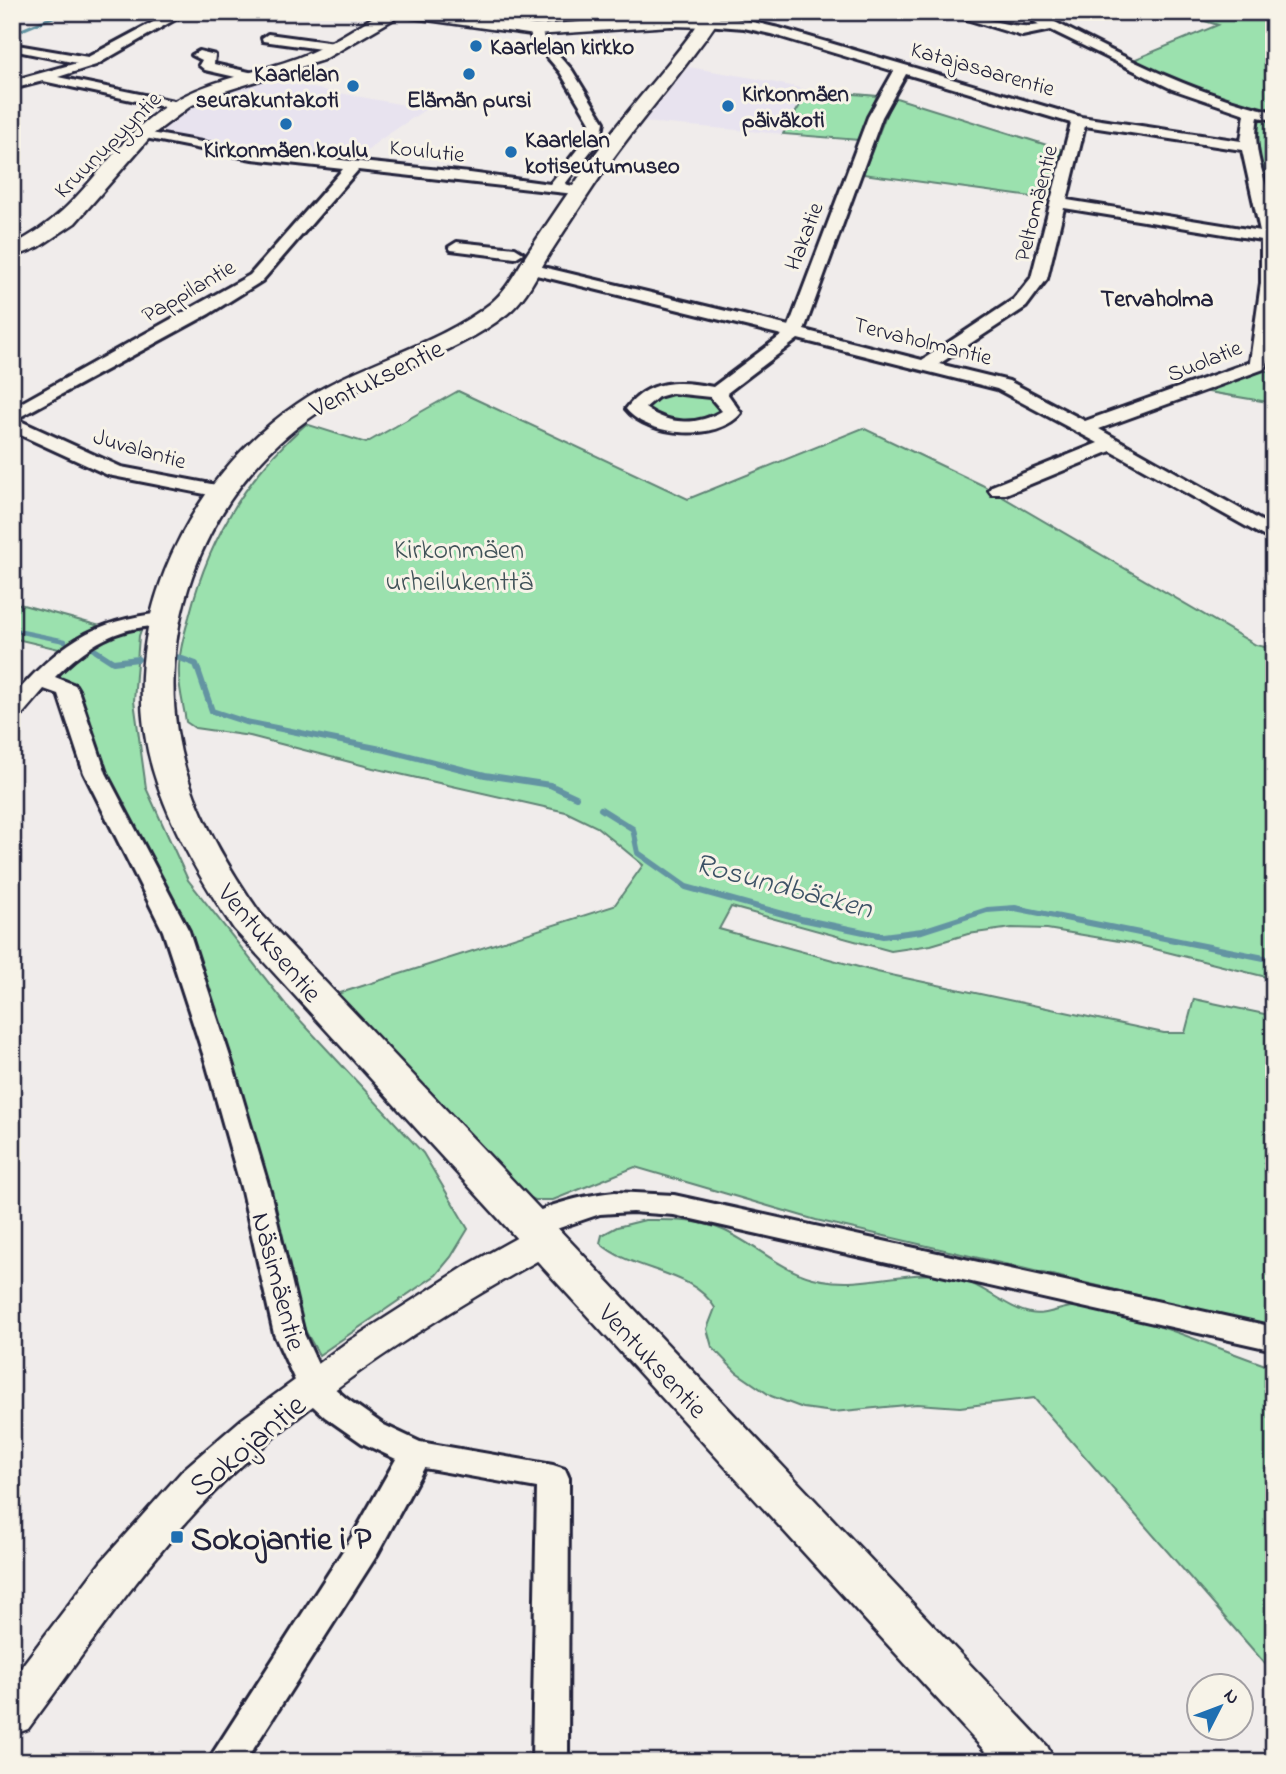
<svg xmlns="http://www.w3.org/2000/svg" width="1286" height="1774" viewBox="0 0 1286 1774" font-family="'Indie Flower',sans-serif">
  <rect width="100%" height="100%" fill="#f0eceb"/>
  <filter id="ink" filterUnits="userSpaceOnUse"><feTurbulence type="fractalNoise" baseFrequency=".0143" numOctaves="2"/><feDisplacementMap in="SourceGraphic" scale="14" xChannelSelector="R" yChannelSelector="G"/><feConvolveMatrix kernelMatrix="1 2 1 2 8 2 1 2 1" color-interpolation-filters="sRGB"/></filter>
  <g filter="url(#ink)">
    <g fill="#e8e3ef">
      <polygon points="688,67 753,78 809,90 783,134 644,122"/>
      <polygon points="264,79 426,109 377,142 356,162 265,153 169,135 162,130 180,112 198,100 215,92"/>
    </g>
    <g fill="#9be1ae" stroke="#5e8274" stroke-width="2">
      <path d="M 1175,12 L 1274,12 L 1274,106 L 1267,110 C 1220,99 1176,83 1133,60 L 1218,25 Z"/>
      <polygon points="809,90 877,96 859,140 783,134"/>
      <polygon points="893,97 1066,151 1053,200 863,174"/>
      <polygon points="1256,120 1274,120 1274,214 1256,143"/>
      <polygon points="1260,369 1274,373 1274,403 1203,391"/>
      <path d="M 673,389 L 714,397 L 725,410 C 694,429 674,425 643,408 L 648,401 Z"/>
      <path d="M 458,391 L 688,499 L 863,428 L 982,485 L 1256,645 L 1274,649 L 1274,979 L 1131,943 L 1047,929 L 1012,928 L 968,934 L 931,945 L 891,951 L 731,907 L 719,929 L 877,972 L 1164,1033 L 1185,1033 L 1194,999 L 1274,1016 L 1274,1327 L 816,1220 L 635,1167 L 553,1200 L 535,1200 L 521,1193 L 334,995 L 614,906 L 643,865 L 597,827 L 566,812 L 373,768 L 250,736 L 195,728 L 186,722 C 184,707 179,690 179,675 C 178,656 184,635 189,617 C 208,541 247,475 306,424 L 366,443 Z"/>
      <polygon points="12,602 100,626 63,650 12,638"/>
      <polygon points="142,627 139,636 134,701 146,788 188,880 287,1006 423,1153 468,1229 451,1257 436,1275 319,1355 306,1332 289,1289 284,1244 270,1187 185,930 49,678 108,632"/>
      <path d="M 645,1220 C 672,1220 698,1219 723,1230 C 757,1245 784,1274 822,1280 C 865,1288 906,1269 949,1276 C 981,1282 1005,1308 1030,1313 C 1050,1317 1066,1303 1087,1307 C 1151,1319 1213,1347 1274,1368 L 1274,1674 L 1034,1398 L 960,1407 L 917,1404 L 833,1412 L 803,1408 L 771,1396 L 736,1372 L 712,1347 L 707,1329 L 715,1308 C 693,1269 631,1272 600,1243 L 602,1235 L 617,1227 Z"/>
    </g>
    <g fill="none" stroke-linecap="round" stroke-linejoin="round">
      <polyline stroke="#6394a2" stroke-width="3.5" points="12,34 65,12"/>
      <g stroke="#6394a2" stroke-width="4.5">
        <polyline points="12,630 65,641"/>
        <polyline points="89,647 99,653"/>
      </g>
      <g stroke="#6394a2" stroke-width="6">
        <polyline points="96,651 113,662 138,659"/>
        <polyline points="177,657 196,664 212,711 246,722 386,750 485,775 550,785 576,797"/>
        <polyline points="601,809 633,829 638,853 686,887 801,919 883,936 922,931 987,910 1015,908 1274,960"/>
      </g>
      <defs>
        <g id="minor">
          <polygon points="172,12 188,12 96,65 58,77 183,103 183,109 178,110 43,81 12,89 12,81 77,63 17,51 17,45 88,57"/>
          <polygon points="459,12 474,12 462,22 454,22 452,19"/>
          <path d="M 943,12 C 976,12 1008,31 1040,25 L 1019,12 L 1035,12 C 1113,51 1188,93 1274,112 L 1274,120 L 1258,117 C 1250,156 1271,186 1274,223 C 1277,270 1274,319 1267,365 L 1264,369 L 1099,429 L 1274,528 L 1274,542 L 1111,451 L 1006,494 L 992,494 L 989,490 L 992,486 L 1098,443 L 997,389 L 798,339 L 727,393 L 741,413 C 718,442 648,437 626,409 C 648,379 679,380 713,387 L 782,335 L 524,272 L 522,269 L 530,264 L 789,326 L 868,117 L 894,71 L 771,34 L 744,28 L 705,25 L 703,22 C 717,11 761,24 779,28 L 1081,117 L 1241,141 L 1245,114 L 1172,89 L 1051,30 L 1022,36 ZM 906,74 L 1071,123 L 1031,278 L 1014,299 L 922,360 L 804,330 L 882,117 ZM 1085,126 L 1242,150 L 1260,231 L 1067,200 ZM 1064,208 L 1261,240 L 1261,283 L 1250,362 L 1085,421 L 1009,381 L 939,364 L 1026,307 L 1047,279 ZM 672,393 L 710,397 L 722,411 C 697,426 669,425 645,408 L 658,397 Z"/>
          <polygon points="535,26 540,27 544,38 572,70 604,122 601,138 565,184 584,189 587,192 584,195 358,170 262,281 209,314 16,419 121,467 227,487 230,491 227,495 220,497 108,475 12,431 12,408 250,275 343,169 252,159 140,137 140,131 252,151 470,173 550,184 587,137 590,122 560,72 532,39 529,30"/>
          <polygon points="268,34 335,43 342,47 335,51 263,41 262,38"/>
          <polygon points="199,51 215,55 214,64 258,74 260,77 253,81 205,70 199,65 202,60 192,55"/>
          <polygon points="457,242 515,248 523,253 515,258 451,250 449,247"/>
          <path d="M 163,613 L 170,615 L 173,619 L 170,623 C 160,626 149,626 138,628 C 105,633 78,654 55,677 L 75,685 L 78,690 L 106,773 L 189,931 L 233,1066 L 270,1191 L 304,1334 L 325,1380 L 347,1399 L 384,1425 L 420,1442 L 553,1465 L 565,1469 L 569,1478 L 568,1762 L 532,1762 L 537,1488 L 424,1468 L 377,1555 L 245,1762 L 207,1762 L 353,1535 L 396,1459 L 362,1443 L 325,1417 L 302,1396 L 274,1334 L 242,1191 L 207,1066 L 163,931 L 84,773 L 58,694 L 44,689 L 20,717 L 12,719 L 12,698 C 58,645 92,620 163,613 Z"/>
          <path d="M 615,1192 L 674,1195 L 1274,1327 L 1274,1350 L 674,1215 L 632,1212 L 600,1214 L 530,1238 L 520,1235 L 515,1228 C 528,1207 591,1194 615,1192 Z"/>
        </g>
        <g id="tertiary">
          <path d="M 382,12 L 440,12 L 535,25 L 671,16 L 709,17 L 717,22 L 709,27 L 671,26 L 535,35 L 399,16 L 323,60 L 225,91 L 192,105 L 152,135 L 75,223 L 39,247 L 12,258 L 12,245 C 84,212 106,145 166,106 C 206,80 253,74 297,58 C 327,47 354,28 382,12 Z"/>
          <path d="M 542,1227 L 555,1231 L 561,1241 L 555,1251 C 435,1317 293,1407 200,1507 C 136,1576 84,1654 28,1729 L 12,1735 L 12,1679 L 101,1562 L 184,1469 L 242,1419 L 346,1343 L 466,1266 L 529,1231 Z"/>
        </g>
        <path id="secondary" d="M 704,12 L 722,12 C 715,27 706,38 696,51 C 669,88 638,123 611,161 C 590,191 570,222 550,253 C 537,274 527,298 507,314 C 450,359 377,373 317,413 C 200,491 144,647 189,781 C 205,829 231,872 260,913 L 1047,1746 L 1055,1762 L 995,1762 L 234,929 C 203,883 175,836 157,783 C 109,644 179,484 297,404 C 357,362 433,349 491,303 C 508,289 517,269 529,251 C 551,218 573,185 596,153 C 619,121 645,92 670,61 C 682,45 696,30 704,12 Z"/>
      </defs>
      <use href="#minor" stroke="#22223b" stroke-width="6"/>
      <use href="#tertiary" stroke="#22223b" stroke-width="5"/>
      <use href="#secondary" stroke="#22223b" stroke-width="5"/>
      <use href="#minor" fill="#f7f3e8" fill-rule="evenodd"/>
      <use href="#tertiary" fill="#f7f3e8" fill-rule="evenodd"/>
      <use href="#secondary" fill="#f7f3e8" fill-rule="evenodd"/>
    </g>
  </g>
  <g fill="#1f6fb2" stroke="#f7f3e8" stroke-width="2.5">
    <circle cx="476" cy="46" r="7"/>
    <circle cx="469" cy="74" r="7"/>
    <circle cx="353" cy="86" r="7"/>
    <circle cx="728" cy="106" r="7"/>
    <circle cx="286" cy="124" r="7"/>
    <circle cx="511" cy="152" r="7"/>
    <rect x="170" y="1530" width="14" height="14" rx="3.5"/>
  </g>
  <g text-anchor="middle" stroke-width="6" stroke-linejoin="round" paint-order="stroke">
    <g font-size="23" font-weight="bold" fill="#22223b" stroke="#f7f3e8" text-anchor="start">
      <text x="490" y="54">Kaarlelan kirkko</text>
      <text x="339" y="81" text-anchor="end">Kaarlelan<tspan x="339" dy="26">seurakuntakoti</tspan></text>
      <text x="742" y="101">Kirkonmäen<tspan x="742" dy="26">päiväkoti</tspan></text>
      <text x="469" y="107" text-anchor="middle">Elämän pursi</text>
      <text x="525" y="147">Kaarlelan<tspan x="525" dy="26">kotiseutumuseo</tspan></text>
      <text x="286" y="157" text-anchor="middle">Kirkonmäen koulu</text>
    </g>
    <g font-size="23" fill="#22223b" stroke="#f7f3e8">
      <text transform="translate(983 68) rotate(16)" y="8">Katajasaarentie</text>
      <text transform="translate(107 144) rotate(-45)" y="8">Kruunupyyntie</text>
      <text transform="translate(427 150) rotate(6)" y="8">Koulutie</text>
      <text transform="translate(1035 203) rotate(-76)" y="8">Peltomäentie</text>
      <text transform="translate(803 236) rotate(-69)" y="8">Hakatie</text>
      <text transform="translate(188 290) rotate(-30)" y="8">Pappilantie</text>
      <text transform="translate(923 340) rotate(14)" y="8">Tervaholmantie</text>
      <text transform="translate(1204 360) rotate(-22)" y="8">Suolatie</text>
      <text transform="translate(140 448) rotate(16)" y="8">Juvalantie</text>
    </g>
    <g font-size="24" font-weight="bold" fill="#22223b" stroke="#f7f3e8">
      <text x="1157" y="306">Tervaholma</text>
    </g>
    <g font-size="28" fill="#22223b" stroke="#f7f3e8">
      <text transform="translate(376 377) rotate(-26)" y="10">Ventuksentie</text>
      <text transform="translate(271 942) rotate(50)" y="10">Ventuksentie</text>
      <text transform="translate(280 1281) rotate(75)" y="10">Näsimäentie</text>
      <text transform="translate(654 1360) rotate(47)" y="10">Ventuksentie</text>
    </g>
    <g font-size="28" fill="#405258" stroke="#f7f3e8">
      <text x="459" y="558">Kirkonmäen<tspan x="459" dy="32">urheilukenttä</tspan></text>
    </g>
    <g font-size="30" font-style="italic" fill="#3d5266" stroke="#f7f3e8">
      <text transform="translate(784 885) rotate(15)" y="10">Rosundbäcken</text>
    </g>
    <g font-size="33" fill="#22223b" stroke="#f7f3e8">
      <text transform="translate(246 1444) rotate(-40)" y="12">Sokojantie</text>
    </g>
    <g font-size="33" font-weight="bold" fill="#22223b" stroke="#f7f3e8" text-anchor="start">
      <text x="191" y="1549">Sokojantie i P</text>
    </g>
  </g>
  <rect width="1286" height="1774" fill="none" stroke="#f7f3e8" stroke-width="42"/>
  <rect x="21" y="21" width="1244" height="1732" fill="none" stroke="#22223b" stroke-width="2.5" filter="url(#ink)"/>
  <g transform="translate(1220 1707) rotate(48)"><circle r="33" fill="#f7f3e8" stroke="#a29fa3" stroke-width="2"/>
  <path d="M0-5L12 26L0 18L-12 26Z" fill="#1f6fb2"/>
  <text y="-10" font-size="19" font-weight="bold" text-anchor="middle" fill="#22223b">N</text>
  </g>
</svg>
